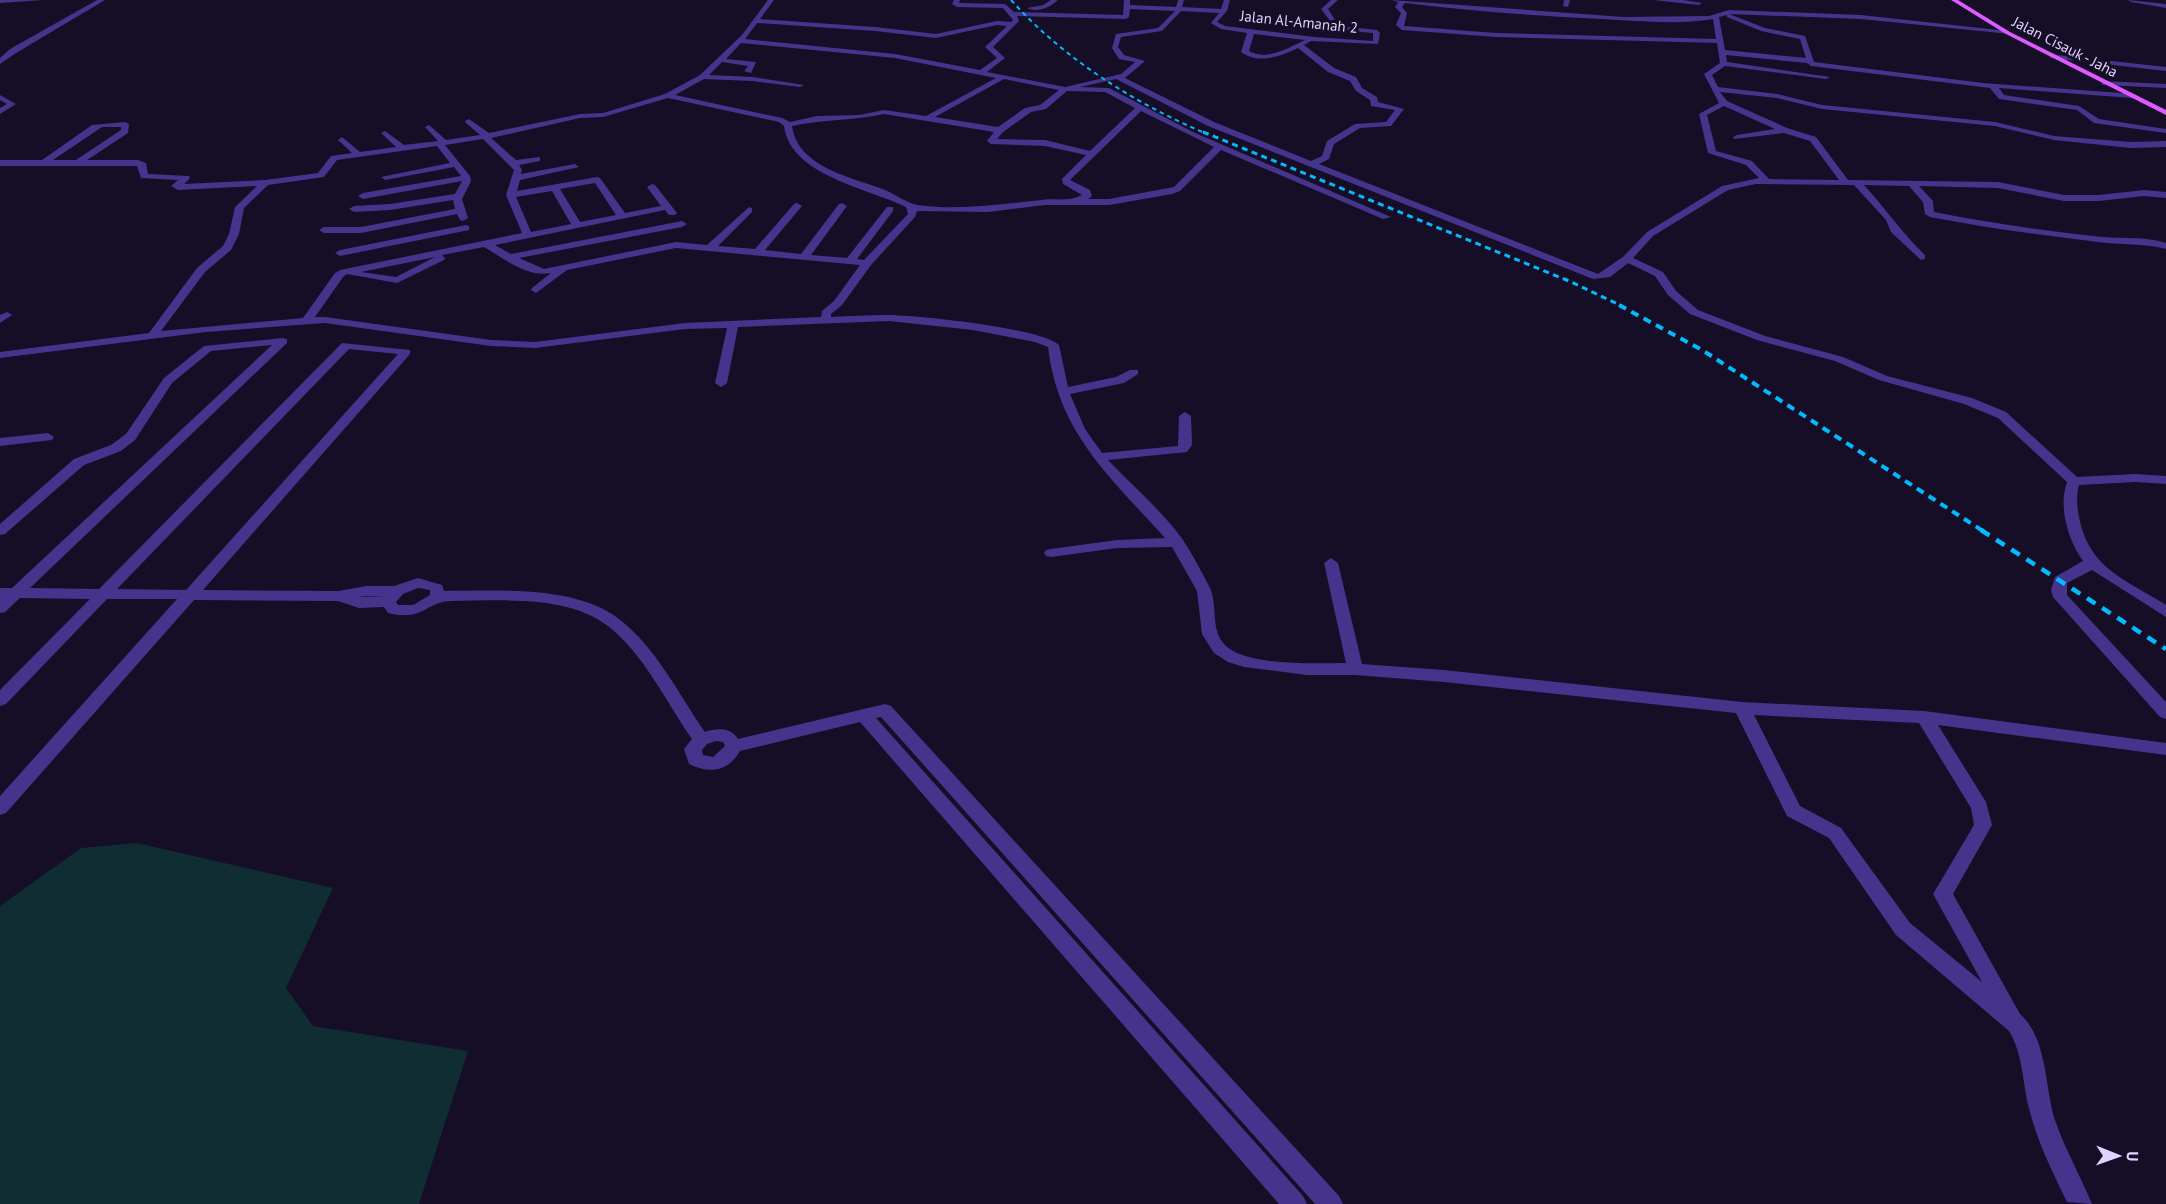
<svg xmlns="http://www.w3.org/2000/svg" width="2166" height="1204" viewBox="0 0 2166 1204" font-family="'PT Sans',sans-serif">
  <rect width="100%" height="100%" fill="#160d27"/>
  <polygon fill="#0f2d32" points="137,843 333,888 286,988 313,1026 468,1051 419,1204 0,1204 0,906 81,848"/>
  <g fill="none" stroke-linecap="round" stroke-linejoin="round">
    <g fill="#45348b" fill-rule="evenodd">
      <polygon points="0,0 44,0 0,3"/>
      <polygon points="97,0 105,0 16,53 0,64 0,58 10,49"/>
      <path d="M 768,0 L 774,0 L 760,19 L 875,27 L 936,34 L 997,21 L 1011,22 L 1013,20 L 1003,8 L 957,7 L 952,4 L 954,0 L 960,0 L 959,3 L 1005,4 L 1014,12 L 1123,15 L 1124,0 L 1130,0 L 1130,5 L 1176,7 L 1178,0 L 1184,0 L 1182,7 L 1221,9 L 1224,0 L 1230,0 L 1227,11 L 1217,22 L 1225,26 L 1314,37 L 1373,41 L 1373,33 L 1335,30 L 1327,32 L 1327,30 L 1333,25 L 1321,9 L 1331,0 L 1338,0 L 1328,9 L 1339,26 L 1377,30 L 1380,33 L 1378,44 L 1311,41 L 1304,45 L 1334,68 L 1356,77 L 1362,88 L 1377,97 L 1378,102 L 1404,109 L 1391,126 L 1360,128 L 1334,144 L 1329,159 L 1319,164 L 1598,274 L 1623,257 L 1647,232 L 1722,186 L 1759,178 L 1746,165 L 1708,153 L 1699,114 L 1719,103 L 1704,74 L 1720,63 L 1717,43 L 1496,37 L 1402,30 L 1396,25 L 1401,13 L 1395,7 L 1398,2 L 1391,0 L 1624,17 L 1709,16 L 1729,10 L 1861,15 L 2008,31 L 2010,34 L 1861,19 L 1729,14 L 1765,28 L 1805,36 L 1814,62 L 1983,83 L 2135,94 L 2136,96 L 2132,98 L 1999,88 L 2004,95 L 2079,106 L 2099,119 L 2166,129 L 2166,133 L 2094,123 L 2077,110 L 1999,99 L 1990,88 L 1811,66 L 1807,63 L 1726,55 L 1727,62 L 1830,77 L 1826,79 L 1725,66 L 1712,75 L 1718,87 L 1777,94 L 1822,105 L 1995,122 L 2054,136 L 2131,142 L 2166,141 L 2166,147 L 2131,148 L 2054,140 L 1995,126 L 1822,109 L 1777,98 L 1720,92 L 1727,101 L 1787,128 L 1816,137 L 1848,180 L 1998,182 L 2064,195 L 2099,195 L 2144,190 L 2166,192 L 2166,198 L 2144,196 L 2099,201 L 2064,201 L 1998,188 L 1919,186 L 1933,201 L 1934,212 C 1990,223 2046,231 2102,237 C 2124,239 2145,236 2166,243 L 2166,249 C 2143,243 2121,245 2098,242 C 2042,235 1986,228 1930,217 L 1925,214 L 1923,202 L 1909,186 L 1864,185 C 1886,209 1902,233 1925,255 L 1925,259 L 1921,260 L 1891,232 L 1886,220 L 1854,185 L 1756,184 L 1728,190 L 1653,236 L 1633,258 L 1663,272 L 1676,291 L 1698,310 L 1765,336 L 1843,357 L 1887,376 L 1972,398 L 2006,412 L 2077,477 L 2135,474 L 2166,476 L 2166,484 L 2135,482 L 2079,485 C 2076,495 2077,506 2079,517 C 2089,569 2125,579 2166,605 L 2166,617 L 2092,570 L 2067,583 L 2067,595 L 2166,702 L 2166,719 L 2160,717 L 2053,597 L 2051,590 L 2055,577 L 2083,561 C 2068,540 2058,507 2067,482 L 1998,418 L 1964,404 L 1879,380 L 1835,361 L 1757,340 L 1690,314 L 1668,295 L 1655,276 L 1628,263 L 1610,277 L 1593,279 L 1208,126 L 1116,79 L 1080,87 L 1109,88 L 1193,132 L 1391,217 L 1383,219 L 1221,150 L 1180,191 L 1172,194 L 1109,205 L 1045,205 L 988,212 L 917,211 L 915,217 L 871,265 L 842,305 L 831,314 L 831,317 C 850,316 868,315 887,315 C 916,315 1041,328 1059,345 L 1068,387 L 1116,377 L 1130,370 L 1138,370 L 1138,374 L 1124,383 L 1070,394 L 1085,429 L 1102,453 L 1178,446 L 1179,416 L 1185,412 L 1191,416 L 1192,445 L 1187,452 L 1108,460 C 1131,484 1165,514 1183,540 C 1193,555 1202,573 1210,588 C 1218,606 1210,630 1225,645 C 1247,667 1316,663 1346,663 L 1324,563 L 1331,558 L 1338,563 L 1362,664 L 1444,670 L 1742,702 L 1924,711 L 2166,743 L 2166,755 L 1938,725 L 1986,802 L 1992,825 L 1953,894 L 2020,1014 C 2049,1040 2044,1090 2056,1123 C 2066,1151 2081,1177 2092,1204 L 2067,1202 C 2053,1173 2038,1143 2030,1112 C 2022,1084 2024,1056 2009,1031 L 1896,935 L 1829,838 L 1787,816 L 1736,713 L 1444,682 L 1355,675 L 1307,675 L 1244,667 L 1228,662 L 1214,653 L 1202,634 L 1197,591 L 1172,547 L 1117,548 L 1051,557 L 1046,556 L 1044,553 L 1046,550 L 1051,549 L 1117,540 L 1165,538 C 1110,477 1058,433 1048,347 L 1035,342 L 973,330 L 889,321 L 738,327 L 727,383 L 721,387 L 715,383 L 727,328 L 685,329 L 535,348 L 491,346 L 325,323 L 206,332 L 0,358 L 0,352 L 149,333 L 197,268 L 223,246 L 229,234 L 235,207 L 257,186 L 178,190 L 171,186 L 178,180 L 141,178 L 137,166 L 0,166 L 0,160 L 42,160 L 92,125 L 125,122 L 129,124 L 128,133 L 87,160 L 138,160 L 146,163 L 148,174 L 189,176 L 190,178 L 184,184 L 265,180 L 318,173 L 331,156 L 352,153 L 338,140 L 342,137 L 360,152 L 396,147 L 381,133 L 385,131 L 404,145 L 438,141 L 425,127 L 429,125 L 446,140 L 480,135 L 466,123 L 465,121 L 469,119 L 489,133 L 580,114 L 603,113 L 665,94 L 700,75 L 742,35 ZM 1405,3 C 1470,11 1536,16 1602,19 C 1638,21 1678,25 1713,19 L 1716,39 L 1496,33 L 1404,26 L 1407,13 L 1402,7 ZM 1130,9 L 1175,11 L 1158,28 L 1116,34 L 1112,48 L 1119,59 L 1135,62 L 1121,74 L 1065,87 L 987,72 L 1005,58 L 993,47 L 1019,21 L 1017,16 L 1126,19 L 1129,17 ZM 1181,11 L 1219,13 L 1211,23 L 1221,29 L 1247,33 L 1241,52 C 1259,65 1281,56 1298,48 L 1328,72 L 1350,81 L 1356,91 L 1370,100 L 1371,106 L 1395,110 L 1386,122 L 1355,124 L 1327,141 L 1322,156 L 1311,161 L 1214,122 L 1125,78 L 1145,61 L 1124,55 L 1118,47 L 1121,37 L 1162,31 ZM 1727,15 L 1727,17 L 1761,31 L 1800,39 L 1806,58 L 1725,50 L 1719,17 ZM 757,23 L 875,31 L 936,38 L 997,25 L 1007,26 L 985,47 L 997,58 L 980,70 L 895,54 L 745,39 ZM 1254,34 L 1305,40 C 1288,48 1267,61 1249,51 ZM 741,43 L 895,58 L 996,78 L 926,116 L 884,110 L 859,115 L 817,116 L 790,122 L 782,118 L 675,95 L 704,79 L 752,81 L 800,87 L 804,85 L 752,77 L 709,75 L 722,62 L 748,66 L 744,71 L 751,73 L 756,62 L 726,59 ZM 1004,79 L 1059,90 L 1040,105 L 1025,108 L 998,127 L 935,117 ZM 1067,91 L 1105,92 L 1135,108 L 1090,151 L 1045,140 L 997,139 L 1003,132 L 1031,112 L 1046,109 ZM 668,98 L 779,122 L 784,126 C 790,175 867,188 906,207 L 908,214 L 864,260 L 857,259 L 893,211 L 893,207 L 887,207 L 847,258 L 811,255 L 847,206 L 842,203 L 839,204 L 801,254 L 765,250 L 802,206 L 797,203 L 794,204 L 755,249 L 718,246 L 752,212 L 752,208 L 749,207 L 707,245 L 676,242 L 544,269 L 519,258 L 682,227 L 687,224 L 682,221 L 511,254 L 495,245 L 665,210 L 669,215 L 675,215 L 677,213 L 655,185 L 652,184 L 647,187 L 661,206 L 625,213 L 600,178 L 597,177 L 517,191 L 520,180 L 579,167 L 575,164 L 521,174 L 522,170 L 519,165 L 540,161 L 540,157 L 516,160 L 491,138 L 580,118 L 603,117 ZM 1724,106 L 1775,129 L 1737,135 L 1733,137 L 1734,139 L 1784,133 L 1810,141 L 1839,180 L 1769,179 L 1752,161 L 1716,151 L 1707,115 ZM 1141,111 L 1214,147 L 1174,187 L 1109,199 L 1088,199 L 1092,196 L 1090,190 L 1070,180 ZM 884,114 L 994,132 L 987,141 L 991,144 L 1045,146 L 1086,155 L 1062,179 L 1063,184 L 1082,195 C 1070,202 1056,198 1042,200 C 1001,204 959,211 918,205 C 908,204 895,194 885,190 C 852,177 798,168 792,126 C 823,119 853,121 884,114 ZM 102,127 L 121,127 L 121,130 L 76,160 L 53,160 ZM 483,139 L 514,170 L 506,195 L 522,233 L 340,270 L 335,273 L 303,318 L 161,331 L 205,272 L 231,250 L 239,234 L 244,208 L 268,185 L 324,177 L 337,160 L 437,146 L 450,163 L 381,177 L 385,180 L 454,167 L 461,176 L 363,193 L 358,196 L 363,199 L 462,181 L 455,194 L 390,204 L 354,206 L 349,209 L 354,212 L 390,210 L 453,200 L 455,209 L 361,227 L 324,227 L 319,230 L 324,233 L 361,233 L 457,214 L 460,220 L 463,221 L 468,218 L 462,199 L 471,181 L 470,176 L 445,145 ZM 595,183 L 616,215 L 580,222 L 560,189 ZM 552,191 L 571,224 L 531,232 L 516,197 ZM 484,247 C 503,258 528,278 551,273 L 532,288 L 531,290 L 536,293 L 567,270 L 676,248 L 860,265 L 834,301 L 822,311 L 821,317 L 685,323 L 535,342 L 491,340 L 325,317 L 315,317 L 343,277 L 347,274 L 397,283 L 444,260 L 445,258 L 442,255 ZM 435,257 L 396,277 L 361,272 ZM 1754,715 L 1919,723 L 1971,808 L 1974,825 L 1933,894 L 1982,982 L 1910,923 L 1841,828 L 1800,806 Z"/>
      <path d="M 1051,0 L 1058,0 C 1049,8 1038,13 1027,8 L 1043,5 Z"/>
      <polygon points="1564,0 1570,0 1568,7 1563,6"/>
      <polygon points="1653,0 1683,0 1702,3 1699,5"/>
      <polygon points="2128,0 2166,4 2166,8 2131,2"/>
      <polygon points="2048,54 2166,67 2166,71 2051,58"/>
      <polygon points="2102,81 2166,84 2166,88 2105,85 2102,85"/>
      <polygon points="0,95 16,104 0,114 0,108 7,104 0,100"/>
      <polygon points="466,225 469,226 469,230 340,256 335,253 340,250"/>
      <polygon points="7,312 12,315 0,323 0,315"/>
      <path d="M 283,338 L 287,339 L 287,343 L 30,588 L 99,589 L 342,343 L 410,350 L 410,354 L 203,590 L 339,591 L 366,586 L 394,586 L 418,578 L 442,585 L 444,591 C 497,591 575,585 619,619 C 656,647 679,695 705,732 C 717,728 731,727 738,739 L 885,704 L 891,706 L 1339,1196 L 1343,1204 L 1315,1204 L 881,717 L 876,718 L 1303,1196 L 1307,1204 L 1279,1204 L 860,722 L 740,751 C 728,772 709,774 689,764 L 684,749 L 692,739 C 666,702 644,654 608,626 C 566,594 501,601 452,601 C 426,601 424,622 388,613 L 384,607 L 359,608 L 338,601 L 194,600 L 6,813 L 0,815 L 0,796 L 177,599 L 107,599 L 6,704 L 0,706 L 0,690 L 90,599 L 20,598 L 5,612 L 0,613 L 0,588 L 12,588 L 272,345 L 211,351 L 172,383 L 135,440 L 121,451 L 84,465 L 5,534 L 0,535 L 0,524 L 74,459 L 111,445 L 126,434 L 164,378 L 204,346 ZM 349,349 L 398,354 L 186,590 L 117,589 ZM 418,588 L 430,590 L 430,595 L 413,605 L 398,605 L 396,602 L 403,594 ZM 366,596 L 385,596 L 358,597 ZM 716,741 L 723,742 L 725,746 L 713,757 L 703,755 L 702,750 L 707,744 Z"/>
      <polygon points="48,433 54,437 52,440 0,446 0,438"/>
    </g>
    <polygon fill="#dd5aff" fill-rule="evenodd" points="1951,0 1958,0 2010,32 2166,110 2166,115 2006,34"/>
    <path stroke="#00bbfe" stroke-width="2" stroke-dasharray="4.5 4" stroke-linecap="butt" d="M 1011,0 C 1064,59 1134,103 1207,134"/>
    <polyline stroke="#00bbfe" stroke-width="3" stroke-dasharray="6 4.5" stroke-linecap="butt" points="1203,132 1569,281 1622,306"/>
    <polyline stroke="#00bbfe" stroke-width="4" stroke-dasharray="8 6" stroke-linecap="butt" points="1619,305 1702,350 1983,531"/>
    <polyline stroke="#00bbfe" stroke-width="4.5" stroke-dasharray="10 8" stroke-linecap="butt" points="1981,530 2166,649"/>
  </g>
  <g text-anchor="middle" stroke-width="6" stroke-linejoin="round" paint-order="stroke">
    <g font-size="15" fill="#dfd3ff" stroke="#160d27">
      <text transform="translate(1299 22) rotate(6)" y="5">Jalan Al-Amanah 2</text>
      <text transform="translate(2065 47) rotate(27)" y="5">Jalan Cisauk - Jaha</text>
    </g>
  </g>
  <g transform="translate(2118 1156) rotate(91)" stroke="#160d27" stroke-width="4.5" paint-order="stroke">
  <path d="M0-4.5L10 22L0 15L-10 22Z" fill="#dfd3ff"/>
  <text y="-9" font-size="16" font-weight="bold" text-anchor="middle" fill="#dfd3ff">U</text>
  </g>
</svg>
